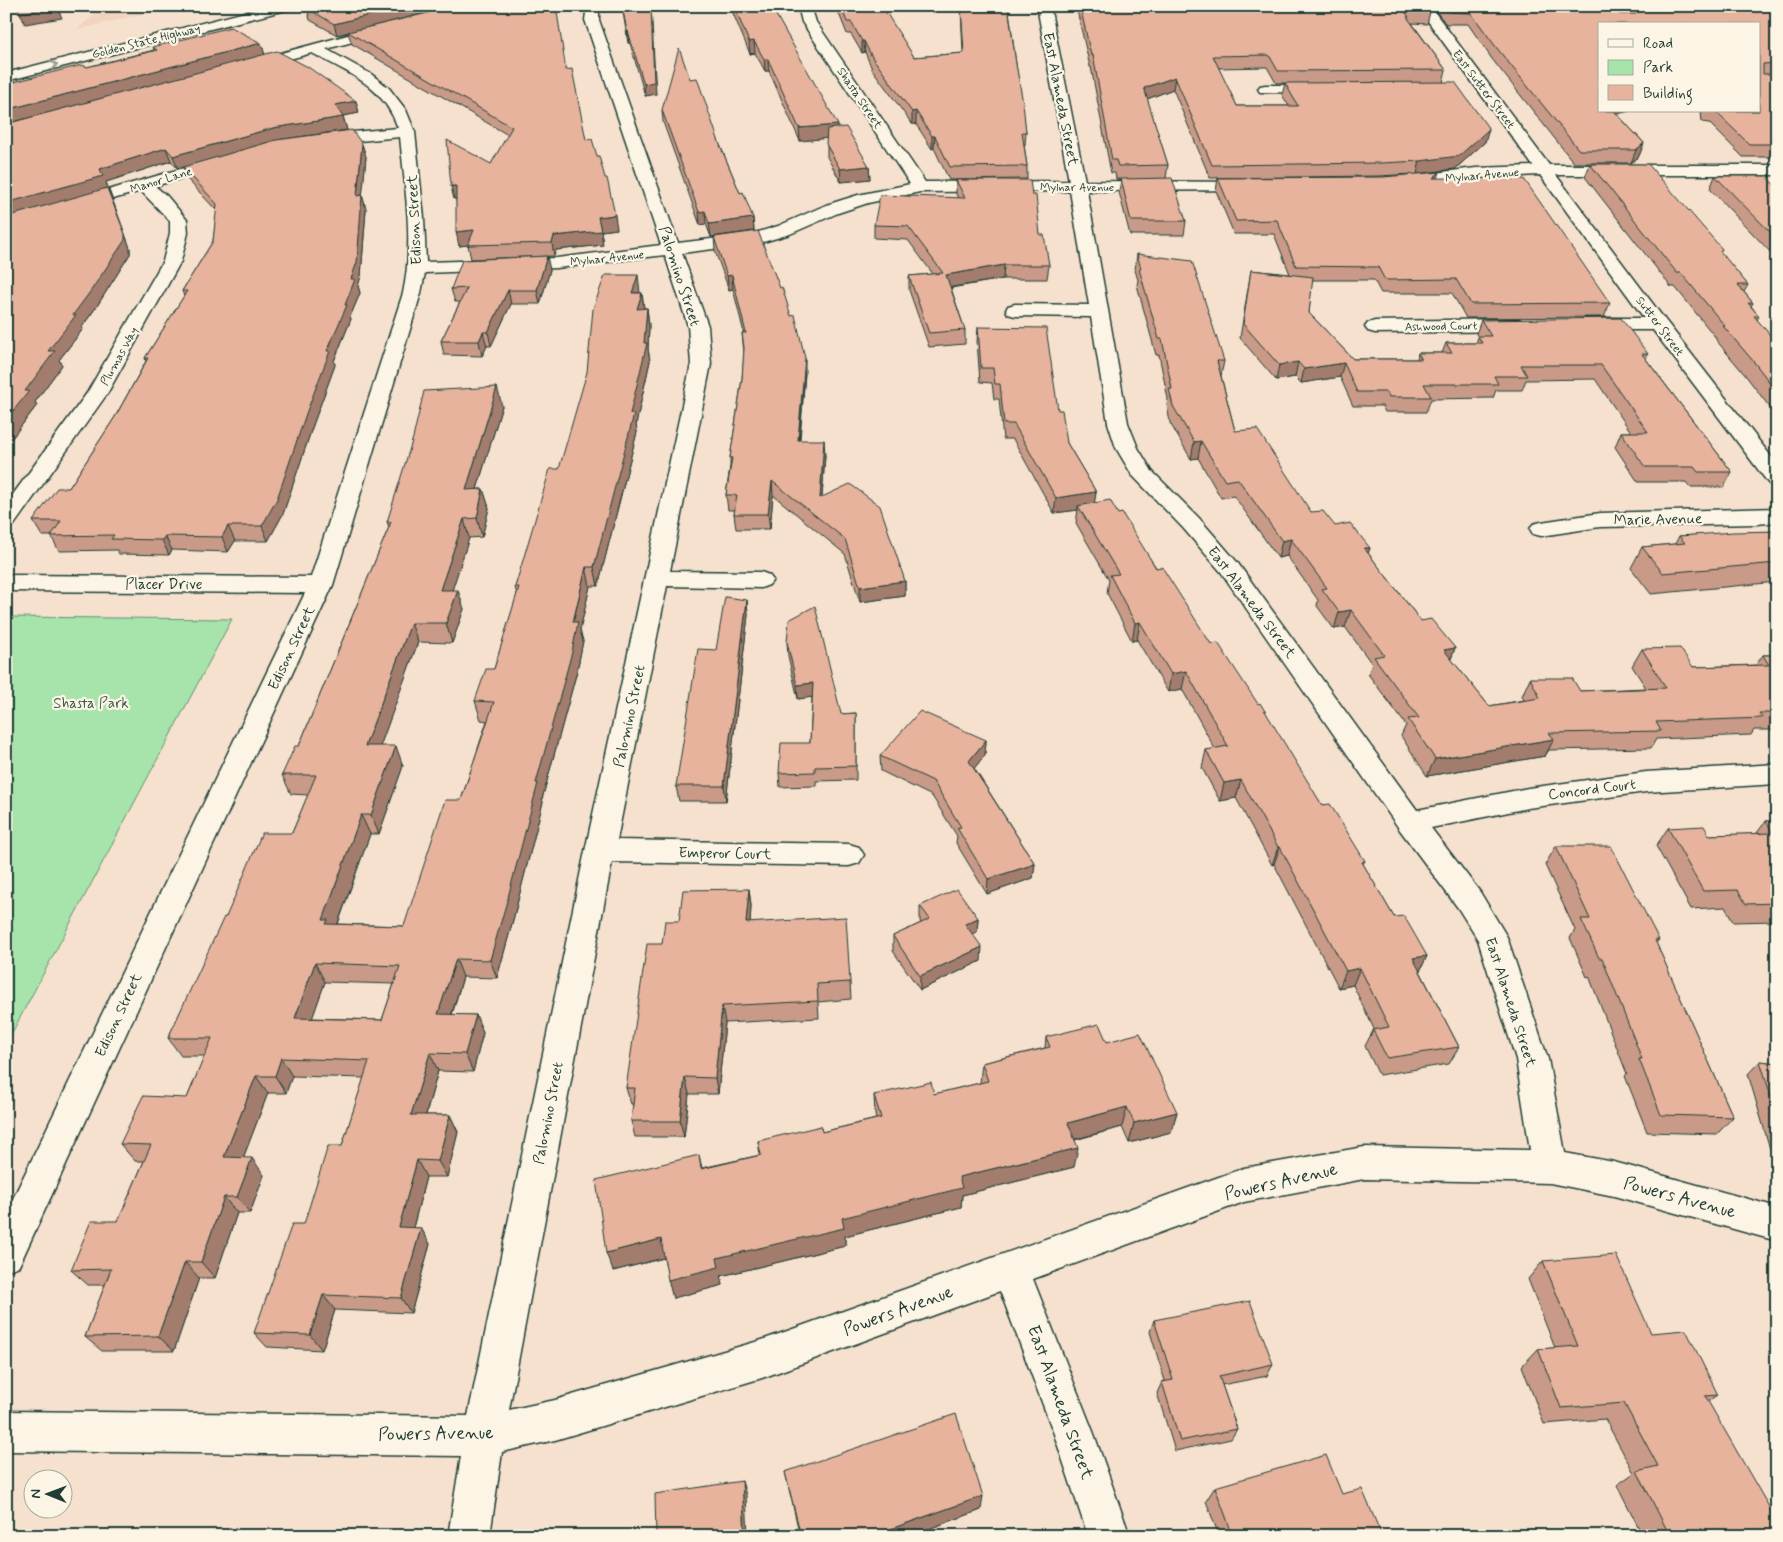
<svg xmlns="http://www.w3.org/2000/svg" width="1783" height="1542" viewBox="0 0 1783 1542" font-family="Mynerve,sans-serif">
  <rect width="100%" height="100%" fill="#f6e1cf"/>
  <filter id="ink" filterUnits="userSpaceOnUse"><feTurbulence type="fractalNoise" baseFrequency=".02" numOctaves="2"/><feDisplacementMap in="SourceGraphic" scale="10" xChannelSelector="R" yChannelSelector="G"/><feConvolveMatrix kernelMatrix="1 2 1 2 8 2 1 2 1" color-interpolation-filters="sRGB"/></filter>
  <g filter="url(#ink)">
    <polygon fill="#f2d3c0" points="105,6 176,6 76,30"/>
    <polygon fill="#a6e4ab" stroke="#629070" points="6,617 232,619 6,1044"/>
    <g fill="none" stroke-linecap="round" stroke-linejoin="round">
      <defs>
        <g id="minor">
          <path d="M 587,6 L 599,6 L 599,20 L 678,243 L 752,234 L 778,226 L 826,205 L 858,195 L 910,184 L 802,22 L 798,6 L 811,6 L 816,22 L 925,182 L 1069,181 L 1037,6 L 1050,6 L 1085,181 L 1259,182 L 1261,185 L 1259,188 L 1253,190 L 1087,191 L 1128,423 L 1138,448 L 1152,471 L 1199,518 L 1237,562 L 1417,810 L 1528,788 L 1646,772 L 1777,764 L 1777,784 L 1646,792 L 1528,808 L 1431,828 L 1480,892 L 1507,937 L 1548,1059 L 1565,1153 L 1614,1162 L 1777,1207 L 1777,1241 L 1614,1196 L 1550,1183 L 1364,1179 L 1244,1202 L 1033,1279 L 1094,1434 L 1130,1536 L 1088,1536 L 1054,1434 L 1000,1291 L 762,1378 L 555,1440 L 502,1452 L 490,1536 L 448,1536 L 461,1456 L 6,1451 L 6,1411 L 468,1416 L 585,851 L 691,364 L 688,326 L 665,255 L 557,268 L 425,273 L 421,293 L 333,585 L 19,1266 L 6,1271 L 6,1213 L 305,593 L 6,591 L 6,575 L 311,577 L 403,293 C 414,242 405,189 400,137 L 319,145 L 314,143 L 311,140 L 314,137 L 319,135 L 398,128 C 382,84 350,74 312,53 L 249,70 L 244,69 L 242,66 L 244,63 L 381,26 L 391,26 L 393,29 L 391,32 L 326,49 L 371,74 L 389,88 L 406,110 L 415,132 L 424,218 L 426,262 L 557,258 L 661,245 L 585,20 ZM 1070,191 L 1089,305 L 1015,304 L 1008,306 L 1006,310 L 1008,314 L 1015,316 L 1091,317 L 1108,423 L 1116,448 L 1132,475 L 1183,528 L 1221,572 L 1400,830 L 1458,908 L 1478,940 L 1516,1059 L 1530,1150 L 1364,1147 L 1244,1168 L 762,1340 L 555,1400 L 509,1410 L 612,862 L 849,866 L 859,863 L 864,855 L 859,847 L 849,844 L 617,840 L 667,586 L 761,588 L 769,585 L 773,580 L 769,575 L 761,572 L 670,571 L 711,364 L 708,326 L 682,253 L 760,243 L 790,234 L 838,213 L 868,203 L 920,192 Z"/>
          <polygon points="1417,6 1430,6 1549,165 1777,165 1777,175 1556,175 1665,320 1777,464 1777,486 1769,484 1653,330 1587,330 1580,328 1578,324 1580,320 1587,318 1644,318 1540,175 1476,178 1401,187 1395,185 1393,182 1395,179 1401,177 1476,168 1533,166"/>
          <polygon points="1265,85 1321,85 1326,86 1328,89 1326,92 1321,93 1260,92 1258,89 1260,86"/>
          <polygon points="221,157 227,159 229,162 227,165 155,186 167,196 187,220 188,233 181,261 107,394 14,525 6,527 6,504 87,393 163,261 170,233 170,221 141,191 6,230 6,220"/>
          <polygon points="1517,319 1524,321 1527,325 1524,329 1517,331 1375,333 1368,331 1365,327 1368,323 1375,321"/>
          <polygon points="1777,508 1777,522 1757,524 1600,527 1541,536 1533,534 1530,529 1533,524 1541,522 1600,513"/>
        </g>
        <polygon id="highway" points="269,6 291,6 290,9 6,81 6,73"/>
      </defs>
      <use href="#minor" stroke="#1f3d34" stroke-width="3"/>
      <use href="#highway" stroke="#1f3d34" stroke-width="3"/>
      <use href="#minor" fill="#fcf5e5" fill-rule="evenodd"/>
      <use href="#highway" fill="#fcf5e5" fill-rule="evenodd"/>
    </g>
    <g fill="#c89a87" stroke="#1f3d34" fill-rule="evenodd">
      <polygon points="454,6 394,21 566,70 586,140 617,229 601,231 603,245 556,250 554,256 471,259 468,245 459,246 456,199 454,199 451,186 491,164 508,135 352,44 348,33 337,35 310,20 307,8"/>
      <polygon points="622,6 656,94 645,96 630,43 628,43"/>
      <polygon points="730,6 778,6 778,14 775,14 838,128 869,166 870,179 841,182 827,157 827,138 800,141 769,71 765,71 755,53 750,54"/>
      <path d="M 836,6 L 1009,6 L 1009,11 L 1016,64 L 1026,132 L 1025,145 L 1024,145 L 1027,166 L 1027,179 L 949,180 L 934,148 L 932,149 L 916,124 L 912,124 L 872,69 L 865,52 L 862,53 L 851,34 L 847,34 ZM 899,9 L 956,9 L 956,10 L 961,10 L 963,53 L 914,57 L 884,11 L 899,11 Z"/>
      <path d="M 1076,6 L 1426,6 L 1430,12 L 1427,24 L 1412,23 L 1446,70 L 1443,82 L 1489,129 L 1485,142 L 1455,169 L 1418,174 L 1438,178 L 1610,303 L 1604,317 L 1466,318 L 1452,293 L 1381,293 L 1374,280 L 1312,280 L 1309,313 L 1353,359 L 1417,359 L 1418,353 L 1442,353 L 1446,343 L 1476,343 L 1478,337 L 1476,334 L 1481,320 L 1648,354 L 1646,359 L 1732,472 L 1724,487 L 1690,487 L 1686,482 L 1638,482 L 1615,447 L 1621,432 L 1631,432 L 1595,379 L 1526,380 L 1522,390 L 1496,390 L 1493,398 L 1431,399 L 1426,412 L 1385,412 L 1382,406 L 1353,406 L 1340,377 L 1301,383 L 1295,377 L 1276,380 L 1240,338 L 1251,270 L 1290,274 L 1274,234 L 1234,234 L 1216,191 L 1218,178 L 1383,177 L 1413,174 L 1379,176 L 1210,178 L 1173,89 L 1147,99 L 1168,165 L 1166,178 L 1186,221 L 1184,235 L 1130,235 L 1119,192 L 1121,179 L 1116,179 L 1115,173 L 1111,173 L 1091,67 L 1090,67 ZM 1267,67 L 1276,83 L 1285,83 L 1282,95 L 1289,106 L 1237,106 L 1218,68 Z"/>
      <polygon points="1432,6 1612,6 1619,14 1623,14 1617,6 1777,6 1777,157 1743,157 1709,123 1702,122 1701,111 1759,111 1759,24 1599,24 1599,111 1629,111 1617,114 1644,143 1639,156 1631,163 1574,163 1492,59 1468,24 1446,24"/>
      <polygon points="261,43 265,55 356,101 359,113 343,116 347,130 306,136 362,144 366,157 362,195 366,209 361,276 358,286 360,293 350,317 351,319 334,361 335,365 313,425 283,514 268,541 235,541 228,552 172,550 169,555 119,554 117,550 59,551 51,536 42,536 33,521 69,488 115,417 146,361 145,358 184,296 182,291 213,241 217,211 188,180 183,167 178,169 171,161 106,182 130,248 130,254 97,306 82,327 83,329 59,360 62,365 35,402 37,405 9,442 11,447 6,453 87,67 154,50 153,47"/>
      <polygon points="690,79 720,145 740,193 753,218 754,231 711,237 706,224 700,225 663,122 662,110"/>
      <polygon points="1590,164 1722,249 1720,252 1748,285 1744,292 1753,303 1751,306 1759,316 1757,320 1777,343 1777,417 1746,376 1716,340 1716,338 1675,287 1671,287 1585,177"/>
      <polygon points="1715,176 1777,187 1777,259 1710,189"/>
      <polygon points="956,180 1032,195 1040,235 1049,265 1047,279 1003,279 951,288 965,330 965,344 929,347 909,290 909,276 933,274 908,240 874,238 874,225 958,198 956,194"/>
      <polygon points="714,237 805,373 800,440 825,455 822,497 905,581 905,596 860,602 845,554 773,495 770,529 736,529 734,514 735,510 728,510 726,495 730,466 730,458 742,379 744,353 742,333 744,333 733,289 729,290 715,251"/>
      <polygon points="1137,254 1224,361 1221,376 1235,431 1311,512 1335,526 1370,548 1368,553 1421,621 1455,648 1451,659 1489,706 1524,700 1522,696 1530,678 1580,691 1646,688 1632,666 1642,649 1693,667 1756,665 1763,655 1777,655 1777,730 1754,730 1751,735 1656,739 1651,748 1549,750 1545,756 1427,776 1401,736 1406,725 1368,674 1372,664 1345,627 1334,629 1317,606 1318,600 1287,556 1278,558 1234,496 1221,498 1198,458 1191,459 1170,423 1167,405 1168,399 1159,355 1156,355 1137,285 1138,280 1135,270"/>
      <polygon points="550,270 540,304 511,304 491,346 487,346 482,356 444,355 441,341 460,302 455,302 451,289"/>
      <path d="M 640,293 L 642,293 L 644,308 L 647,308 L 649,326 L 648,349 L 650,361 L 636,424 L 637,432 L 598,586 L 590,586 L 580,630 L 583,641 L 577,671 L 542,799 L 543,802 L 513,920 L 497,978 L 463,977 L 452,1015 L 476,1015 L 483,1033 L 473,1072 L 438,1071 L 426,1115 L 450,1115 L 458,1132 L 447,1177 L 426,1177 L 413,1228 L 421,1228 L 430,1244 L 411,1313 L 335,1310 L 322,1350 L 267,1347 L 254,1333 L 304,1224 L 342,1146 L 364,1078 L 292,1076 L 286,1093 L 268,1093 L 243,1158 L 264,1175 L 250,1213 L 237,1213 L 215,1278 L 199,1278 L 174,1351 L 102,1351 L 85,1337 L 105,1285 L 88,1285 L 71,1270 L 118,1221 L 144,1161 L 135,1161 L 120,1144 L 187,1098 L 205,1056 L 181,1056 L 168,1038 L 226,917 L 292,833 L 308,795 L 291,794 L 282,775 L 299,746 L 389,527 L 387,522 L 502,406 L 477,489 L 483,489 L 489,508 L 482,537 L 469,538 L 452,590 L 464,609 L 452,643 L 418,642 L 380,746 L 403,766 L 379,834 L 370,834 L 338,924 L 404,926 L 461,800 L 487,721 L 481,720 L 475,701 L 494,669 L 517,595 L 515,587 L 559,469 ZM 325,982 L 394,984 L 382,1020 L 312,1018 Z"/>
      <polygon points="978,327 1058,410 1067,443 1096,492 1094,503 1118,514 1211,644 1322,805 1365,861 1363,864 1394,917 1427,956 1420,971 1459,1047 1449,1064 1379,1075 1365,1046 1374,1029 1353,985 1339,988 1274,864 1272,865 1236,798 1220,801 1202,768 1206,750 1215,749 1182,689 1168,692 1137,640 1132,641 1107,593 1109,580 1076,523 1078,510 1054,513 1013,439 1003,439 999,399 994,399 992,383 980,382 977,341"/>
      <polygon points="1777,531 1777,582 1651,594 1631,568 1642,547 1675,544 1679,536"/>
      <polygon points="747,600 748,615 726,801 679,801 676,786 716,650"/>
      <polygon points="787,642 841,714 856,713 856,780 816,781 816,786 780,787 779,773 810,743 812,697 798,699 788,656"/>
      <polygon points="986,740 985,755 974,768 1035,864 1033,878 987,894 956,843 957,836 932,796 881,771 880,756"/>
      <polygon points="1766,821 1777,821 1777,921 1733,922 1725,907 1691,909 1656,846 1668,828 1709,835 1756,834"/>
      <polygon points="1556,846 1659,940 1656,943 1733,1117 1717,1134 1647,1132 1625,1076 1627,1074 1589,976 1587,977 1570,938 1575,930 1545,865"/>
      <polygon points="749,889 751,906 750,923 850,982 851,999 818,1002 819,1018 725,1023 718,1094 689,1094 684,1137 635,1137 631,1121 633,1104 631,1104 626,1088 662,944 679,921"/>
      <polygon points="920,906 978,918 977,932 973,934 981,961 920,990 893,951 893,936 921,923 920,921"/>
      <polygon points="1046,1037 1107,1042 1177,1112 1171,1132 1129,1143 1122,1127 1075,1140 1074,1167 962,1195 961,1207 845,1236 845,1246 721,1276 723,1285 673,1298 664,1258 613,1271 699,1155 702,1168 760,1155 758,1141 822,1132 876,1119 875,1115 874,1095 934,1094 980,1083 982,1063 1045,1048"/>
      <polygon points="1760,1061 1777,1063 1777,1155 1775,1154 1770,1149 1748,1074"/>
      <polygon points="1543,1261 1651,1333 1718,1395 1708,1402 1777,1536 1643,1536 1617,1485 1634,1473 1605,1419 1544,1424 1522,1366 1538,1349 1555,1348 1528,1279"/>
      <polygon points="1154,1320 1273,1364 1267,1376 1222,1385 1237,1429 1231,1439 1175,1451 1157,1393 1162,1382 1165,1381 1150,1332"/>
      <polygon points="785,1472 981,1510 909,1536 800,1536"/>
      <polygon points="1215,1487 1342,1494 1382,1536 1219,1536 1206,1501"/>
    </g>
    <g fill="#a27d6e" stroke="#1f3d34">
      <polygon points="405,6 454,6 337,35 334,24"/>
      <polygon points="651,6 656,94 645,96 644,84"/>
      <polygon points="57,7 62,18 25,24 20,13"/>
      <polygon points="627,31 628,31 630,43 628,43"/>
      <polygon points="754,41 755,53 750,54 749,42"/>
      <polygon points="862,41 864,41 865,52 862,53"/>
      <polygon points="261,43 265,55 6,124 6,110"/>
      <polygon points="764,59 768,59 769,71 765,71"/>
      <polygon points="1175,77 1173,89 1142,101 1144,88"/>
      <polygon points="356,101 359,113 338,117 335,105"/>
      <polygon points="916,111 916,124 912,124 912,112"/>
      <polygon points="1606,111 1629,111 1604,117"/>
      <polygon points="343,117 347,130 277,140 178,169 173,156 273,128"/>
      <polygon points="838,125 839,137 800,141 799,128"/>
      <polygon points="1489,129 1485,142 1455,169 1417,174 1420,161"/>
      <polygon points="932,136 935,136 934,148 932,149"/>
      <polygon points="1644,143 1639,156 1631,163 1636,150"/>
      <polygon points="362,144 366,157 361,209 357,196"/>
      <polygon points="166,148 171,161 106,182 130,248 130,254 97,306 82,327 83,329 59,360 62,365 35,402 37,405 9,442 11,447 6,453 6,420 25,391 48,351 6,218 6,190 100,169"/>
      <polygon points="869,166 870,179 841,182 840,169"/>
      <polygon points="1440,172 1436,185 1433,178"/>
      <polygon points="451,186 456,186 459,199 454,199"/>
      <polygon points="362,195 366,209 361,276 358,286 360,293 350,317 351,319 334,361 335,365 313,425 283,514 268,541 262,526 345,305 351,279"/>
      <polygon points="705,211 706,224 700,225 699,212"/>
      <polygon points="615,215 617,229 601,231 598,217"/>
      <polygon points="753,218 754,231 711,237 709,224"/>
      <polygon points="474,230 477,244 459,246 456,232"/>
      <polygon points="601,231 603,245 556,250 554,256 552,243 554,236"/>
      <polygon points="547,256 550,270 540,304 537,290"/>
      <polygon points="1004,265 1003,279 946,288 946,275"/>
      <polygon points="638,275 640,293 632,293"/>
      <polygon points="732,275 733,289 729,290 727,276"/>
      <polygon points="508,290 511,304 491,346 488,332"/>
      <polygon points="642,293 644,311 637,309"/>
      <polygon points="647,308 649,326 648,349 650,361 636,424 637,432 598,586 594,567 630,414 644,343"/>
      <polygon points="483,332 487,346 482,356 479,341"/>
      <polygon points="805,358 805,373 798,455 798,440"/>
      <polygon points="1298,362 1295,377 1276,380 1279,365"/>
      <polygon points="1344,363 1340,377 1301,383 1304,369"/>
      <polygon points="497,387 502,406 471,509 466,490"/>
      <polygon points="824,440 825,455 821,512 820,498"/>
      <polygon points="1201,441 1198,458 1191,459 1194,442"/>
      <polygon points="772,481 773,495 770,529 768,514"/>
      <polygon points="483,489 489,508 482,537 477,518"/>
      <polygon points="1096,492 1094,507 1078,506 1078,510 1054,513 1056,498"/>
      <polygon points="464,519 469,538 446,609 440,590"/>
      <polygon points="228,526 235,541 228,552 222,537"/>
      <polygon points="165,536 172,550 169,555 162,540"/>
      <polygon points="1291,539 1287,556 1278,558 1282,541"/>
      <polygon points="1364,548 1370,548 1364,565"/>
      <polygon points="586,567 590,586 580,630 583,641 577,671 542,799 543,802 513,920 497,978 490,960 536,783"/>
      <polygon points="905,581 905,596 860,602 860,587"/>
      <polygon points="458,590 464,609 452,643 446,623"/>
      <polygon points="747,600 748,615 726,801 724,786"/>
      <polygon points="1351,610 1345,627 1334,629 1339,612"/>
      <polygon points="1140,622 1137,640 1132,641 1135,623"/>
      <polygon points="411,623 418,642 373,766 365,746"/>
      <polygon points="1455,648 1448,666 1444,650"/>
      <polygon points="1186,671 1182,689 1168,692 1171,674"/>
      <polygon points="813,683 813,697 798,699 797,685"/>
      <polygon points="1554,739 1545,756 1427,776 1435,759"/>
      <polygon points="986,740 985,755 968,776 969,761"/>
      <polygon points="396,746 403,766 379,834 371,815"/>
      <polygon points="1241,780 1236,798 1220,801 1224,783"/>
      <polygon points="361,815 370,834 334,934 323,920"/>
      <polygon points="1278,847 1280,847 1274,864 1272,865"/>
      <polygon points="1035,864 1033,878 987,894 988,879"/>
      <polygon points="749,889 751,906 749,941 746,923"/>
      <polygon points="978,918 977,932 964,938 965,924"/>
      <polygon points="982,947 981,961 920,990 920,976"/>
      <polygon points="1427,956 1419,973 1413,958"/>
      <polygon points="456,959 463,977 446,1032 438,1014"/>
      <polygon points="315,963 325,982 306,1036 295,1018"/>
      <polygon points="1360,968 1353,985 1339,988 1346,971"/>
      <polygon points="722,1006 725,1023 718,1094 715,1078"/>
      <polygon points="476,1015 483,1033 473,1072 465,1054"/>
      <polygon points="430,1053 438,1071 421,1132 411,1115"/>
      <polygon points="281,1058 292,1076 286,1093 275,1076"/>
      <polygon points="256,1076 268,1093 237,1174 224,1157"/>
      <polygon points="685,1077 689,1094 684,1137 680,1121"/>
      <polygon points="1127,1107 1122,1127 1064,1142 1068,1123"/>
      <polygon points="1177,1112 1171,1132 1129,1143 1134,1123"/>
      <polygon points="450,1115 458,1132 447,1177 438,1161"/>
      <polygon points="1078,1148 1074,1167 962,1195 961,1207 845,1236 845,1246 721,1276 723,1285 673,1298 668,1280 717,1258 842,1218 959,1177"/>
      <polygon points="252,1158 264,1175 250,1213 237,1197"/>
      <polygon points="417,1160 426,1177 409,1243 399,1227"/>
      <polygon points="224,1197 237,1213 215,1278 201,1262"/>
      <polygon points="421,1228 430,1244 411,1313 401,1298"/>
      <polygon points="661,1239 667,1257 613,1271 606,1253"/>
      <polygon points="185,1262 199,1278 174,1351 158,1336"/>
      <polygon points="323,1295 335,1310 322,1350 310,1335"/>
      <polygon points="742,1481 746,1495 748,1536 745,1536"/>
      <polygon points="983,1496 981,1510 909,1536 871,1536"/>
    </g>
    <g fill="#e8b39d" stroke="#1f3d34" fill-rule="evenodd">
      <polygon points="17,6 57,6 57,7 20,13"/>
      <polygon points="316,6 405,6 334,24 307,8"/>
      <polygon points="457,6 556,6 566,70 572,69 586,140 592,139 597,156 599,156 605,178 607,178 615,215 598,217 601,231 554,236 552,243 468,245 474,230 456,232 456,186 451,186 447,140 491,164 512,127 348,32"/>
      <polygon points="622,6 651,6 654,82 644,84 628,31 627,31"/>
      <polygon points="734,6 771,6 838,125 799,128 768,59 764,59 754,41 749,42"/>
      <polygon points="841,6 882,6 914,57 964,53 961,6 1008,6 1016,64 1023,103 1026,132 1022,132 1027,166 950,167 935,136 932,136 916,111 912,112 872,57 864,41 862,41 851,22 847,22"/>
      <polygon points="1080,6 1426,6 1430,12 1405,12 1409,17 1407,17 1446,70 1278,71 1269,55 1213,56 1237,106 1298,106 1285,83 1455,82 1489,129 1459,156 1420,161 1382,163 1212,165 1175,77 1144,88 1168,165 1118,166 1116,160 1112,160 1093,55 1091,55"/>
      <polygon points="1444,6 1612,6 1619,14 1636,14 1636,11 1631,6 1777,6 1777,63 1763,64 1763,74 1777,74 1777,144 1749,144 1715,111 1759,111 1759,24 1599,24 1599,111 1614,111 1644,143 1636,150 1579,150 1496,47 1471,13 1449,12"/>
      <polygon points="231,27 261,43 6,110 6,84 82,65 87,67 157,50 153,47"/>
      <polygon points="679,48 690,79 697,78 720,145 740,193 743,192 753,218 709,224 705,211 699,212 662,110"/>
      <polygon points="277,51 308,67 356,101 335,105 343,117 273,128 173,156 166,148 100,169 103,176 6,203 6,191 8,189 6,190 6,124"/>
      <polygon points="846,127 869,166 840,169 826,144 827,129"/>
      <polygon points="352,130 362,144 357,196 362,195 357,262 351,279 355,279 345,305 347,305 327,351 330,351 307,411 277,499 262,526 228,526 222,537 165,536 162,540 111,539 114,535 51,536 61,521 33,521 57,488 69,488 115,417 148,358 145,358 187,291 182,291 213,241 217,204 183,167 276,140"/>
      <polygon points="1590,164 1648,164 1722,249 1720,251 1748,285 1738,285 1753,303 1748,303 1759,316 1754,316 1777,343 1777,392 1754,362 1723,326 1725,326 1681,273 1677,273"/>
      <polygon points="1440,172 1433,178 1524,179 1610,303 1471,304 1456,279 1385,280 1378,267 1296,266 1277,220 1236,221 1218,178 1383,177"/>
      <polygon points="1715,176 1765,176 1777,187 1777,239"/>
      <polygon points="1172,178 1186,221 1131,221 1121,179"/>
      <polygon points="956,180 1030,180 1032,195 1036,195 1040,235 1044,235 1049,265 1004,265 946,275 965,330 929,333 909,276 943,273 908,226 874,225 880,195 965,198"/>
      <polygon points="107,188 125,234 125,240 90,292 73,315 76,315 48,351 55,351 25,391 29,391 6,420 6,217"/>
      <polygon points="758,231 780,288 782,287 791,316 795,315 805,358 798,440 824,440 820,498 850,484 880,506 905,581 860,587 845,539 772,481 768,514 734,514 737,495 726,495 732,458 730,458 742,379 744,348 742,333 746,333 732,275 727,276 714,237"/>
      <polygon points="1137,254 1192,261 1224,361 1217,361 1235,431 1257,429 1311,512 1323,511 1335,526 1350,523 1370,548 1364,548 1421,621 1431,619 1455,648 1444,650 1489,706 1540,698 1530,678 1572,678 1580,691 1666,688 1642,649 1680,648 1693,667 1769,665 1763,655 1777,655 1777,713 1759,713 1762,718 1656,722 1661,731 1549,733 1554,739 1435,759 1408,719 1419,718 1374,657 1384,655 1351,610 1339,612 1322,589 1327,588 1291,539 1282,541 1238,479 1225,481 1201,441 1194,442 1173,406 1169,389 1172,389 1162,339 1159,339 1139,269 1141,269"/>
      <polygon points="547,256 537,290 508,290 488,332 483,332 479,341 441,341 467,288 451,289 462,260"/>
      <polygon points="1251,270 1313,277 1309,313 1353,359 1421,359 1418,353 1452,353 1446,343 1482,343 1478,336 1491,336 1481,320 1621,318 1648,354 1642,354 1732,472 1698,472 1694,467 1645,467 1621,432 1648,432 1601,365 1521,365 1527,376 1494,376 1498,384 1424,384 1431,397 1389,397 1387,392 1357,392 1344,363 1304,369 1298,362 1279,365 1243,324"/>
      <path d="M 605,275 L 638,275 L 632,293 L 642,293 L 637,309 L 647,308 L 644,343 L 647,343 L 630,414 L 634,414 L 594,567 L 586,567 L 573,622 L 578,622 L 572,652 L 536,783 L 538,783 L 507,901 L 490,960 L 456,959 L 438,1014 L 476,1015 L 465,1054 L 430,1053 L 411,1115 L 450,1115 L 438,1161 L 417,1160 L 399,1227 L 421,1228 L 401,1298 L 323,1295 L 310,1335 L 254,1333 L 292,1224 L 304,1224 L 328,1146 L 342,1146 L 369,1061 L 281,1058 L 275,1076 L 256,1076 L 224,1157 L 252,1158 L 237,1197 L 224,1197 L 201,1262 L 185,1262 L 158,1336 L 85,1337 L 111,1269 L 71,1270 L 91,1221 L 118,1221 L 151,1145 L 120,1144 L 143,1096 L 187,1098 L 212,1038 L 168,1038 L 224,917 L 226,917 L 262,833 L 292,833 L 316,775 L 282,775 L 295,746 L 299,746 L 391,522 L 387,522 L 413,438 L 424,391 L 497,387 L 466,490 L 483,489 L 477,518 L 464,519 L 440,590 L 458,590 L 446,623 L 411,623 L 365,746 L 396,746 L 371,815 L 361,815 L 323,920 L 328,920 L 326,924 L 404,926 L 445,800 L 461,800 L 494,702 L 475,701 L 486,669 L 494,669 L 519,587 L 515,587 L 550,469 L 559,469 L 587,372 L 593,309 ZM 315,963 L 400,966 L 382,1020 L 295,1018 Z"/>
      <polygon points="978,327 1046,328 1058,410 1062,410 1067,443 1096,492 1056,498 1014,424 1004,424 1000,384 995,384 993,368 981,368"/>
      <polygon points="1110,500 1118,514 1122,513 1156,568 1162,567 1211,644 1218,643 1258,704 1260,703 1322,805 1330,804 1365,861 1362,862 1394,917 1404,916 1427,956 1413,958 1459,1047 1387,1058 1373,1030 1389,1027 1360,968 1346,971 1280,847 1278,847 1241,780 1224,783 1206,750 1228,746 1186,671 1171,674 1140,622 1135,623 1110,575 1119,574 1078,506"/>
      <polygon points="1777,531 1777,563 1663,573 1642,547 1685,543 1679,536 1734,532"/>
      <polygon points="725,597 747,600 724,786 676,786 698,649 716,650"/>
      <polygon points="815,606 841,714 856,713 856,766 815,767 815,772 779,773 781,743 810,743 813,683 797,685 787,642 789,620"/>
      <polygon points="920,711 986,740 969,761 1035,864 988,879 957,828 961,827 933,781 880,756"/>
      <polygon points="1766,821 1777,821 1777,903 1746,904 1738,890 1703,891 1668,828 1704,826 1709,835 1773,833"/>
      <polygon points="1556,846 1611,846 1659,940 1655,940 1733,1117 1661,1115 1639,1059 1642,1059 1602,958 1599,958 1581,919 1590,919"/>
      <polygon points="749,889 746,923 846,917 850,982 817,984 818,1001 722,1006 715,1078 685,1077 680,1121 631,1121 635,1088 626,1088 647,944 662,944 665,921 679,921 683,890"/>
      <polygon points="957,889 978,918 965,924 982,947 920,976 893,936 930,919 920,906"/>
      <polygon points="1099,1024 1107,1042 1140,1033 1177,1112 1134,1123 1127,1107 1068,1123 1078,1148 959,1177 962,1188 842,1218 844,1228 717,1258 719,1267 668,1280 661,1239 606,1253 596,1180 699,1155 701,1169 761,1155 758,1141 821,1126 822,1132 881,1118 874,1095 931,1082 934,1094 988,1081 982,1063 1050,1047 1046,1037"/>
      <polygon points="1760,1061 1777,1063 1777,1115"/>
      <polygon points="1616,1255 1651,1333 1686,1330 1718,1395 1705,1396 1777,1521 1777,1536 1670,1536 1637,1471 1658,1466 1624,1403 1561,1408 1538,1349 1578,1346 1543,1261"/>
      <polygon points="1250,1301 1273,1364 1219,1376 1237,1429 1180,1441 1162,1382 1173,1380 1154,1320"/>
      <polygon points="956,1414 983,1496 871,1536 801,1536 785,1472"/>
      <polygon points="1326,1455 1342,1494 1362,1489 1382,1536 1233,1536 1215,1487"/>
      <polygon points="742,1481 745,1536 656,1536 655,1494"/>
    </g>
    <defs><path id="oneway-chevron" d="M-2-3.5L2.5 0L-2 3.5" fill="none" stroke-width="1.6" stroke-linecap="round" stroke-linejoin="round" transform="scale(1.25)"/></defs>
    <use stroke="#8e998c" href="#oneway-chevron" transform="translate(54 65) rotate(-14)"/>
  </g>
  <g text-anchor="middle" stroke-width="4.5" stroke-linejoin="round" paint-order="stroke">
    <g font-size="12" fill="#1f3d34" stroke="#fcf5e5">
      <text transform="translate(146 41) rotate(-14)" y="4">Golden State Highway</text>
      <text transform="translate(1484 89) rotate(53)" y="4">East Sutter Street</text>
      <text transform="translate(860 98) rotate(56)" y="4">Shasta Street</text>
      <text transform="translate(1482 175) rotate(-5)" y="4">Mylnar Avenue</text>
      <text transform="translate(161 180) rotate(-17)" y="4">Manor Lane</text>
      <text x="1077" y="191">Mylnar Avenue</text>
      <text transform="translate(607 258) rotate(-6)" y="4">Mylnar Avenue</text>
      <text transform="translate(1441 326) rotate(-1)" y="4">Ashwood Court</text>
      <text transform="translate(1660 326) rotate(53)" y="4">Sutter Street</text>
      <text transform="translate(119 356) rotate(-61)" y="4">Plumas Way</text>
    </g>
    <g font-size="15" fill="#1f3d34" stroke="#fcf5e5">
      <text transform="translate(1061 99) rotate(79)" y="5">East Alameda Street</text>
      <text transform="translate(414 220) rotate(-93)" y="5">Edison Street</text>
      <text transform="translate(680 276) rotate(72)" y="5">Palomino Street</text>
      <text transform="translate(1658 519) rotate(-1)" y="5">Marie Avenue</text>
      <text x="164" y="589">Placer Drive</text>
      <text transform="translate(1252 602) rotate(53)" y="5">East Alameda Street</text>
      <text transform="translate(291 648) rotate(-65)" y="5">Edison Street</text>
      <text transform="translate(629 716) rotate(-78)" y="5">Palomino Street</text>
      <text transform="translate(1592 789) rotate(-7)" y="5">Concord Court</text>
      <text transform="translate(725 853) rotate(1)" y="5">Emperor Court</text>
      <text transform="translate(1511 1002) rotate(72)" y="5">East Alameda Street</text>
      <text transform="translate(118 1015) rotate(-65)" y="5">Edison Street</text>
      <text transform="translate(548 1113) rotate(-79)" y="5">Palomino Street</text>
    </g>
    <g font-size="15" fill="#3a5e4c" stroke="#fcf5e5">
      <text x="91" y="708">Shasta Park</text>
    </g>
    <g font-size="18" fill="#1f3d34" stroke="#fcf5e5">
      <text transform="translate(1281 1181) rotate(-13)" y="6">Powers Avenue</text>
      <text transform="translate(1680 1197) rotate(15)" y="6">Powers Avenue</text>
      <text transform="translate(898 1310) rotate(-20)" y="6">Powers Avenue</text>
      <text transform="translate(1061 1402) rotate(70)" y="6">East Alameda Street</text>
      <text transform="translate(436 1433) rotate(-1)" y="6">Powers Avenue</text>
    </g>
  </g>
  <rect width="1783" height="1542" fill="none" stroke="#fcf5e5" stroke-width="25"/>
  <rect x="12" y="12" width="1758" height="1517" fill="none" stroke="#1f3d34" stroke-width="2" filter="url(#ink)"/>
  <rect x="1598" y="22" width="162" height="90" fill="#fcf5e5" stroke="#a4ab9e"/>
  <rect x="1608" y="39" width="25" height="8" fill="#fcf5e5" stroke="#a4ab9e"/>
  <text x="1643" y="48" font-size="15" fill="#1f3d34">Road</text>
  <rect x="1608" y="60" width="25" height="15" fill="#a6e4ab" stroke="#a4ab9e"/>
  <text x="1643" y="72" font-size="15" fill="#1f3d34">Park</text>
  <rect x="1608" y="85" width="25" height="15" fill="#e8b39d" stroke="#a4ab9e"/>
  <text x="1643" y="98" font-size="15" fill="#1f3d34">Building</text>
  <g transform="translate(48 1494) rotate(271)"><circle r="24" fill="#fcf5e5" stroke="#a4ab9e"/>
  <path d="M0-4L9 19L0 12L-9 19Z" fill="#1f3d34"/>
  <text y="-8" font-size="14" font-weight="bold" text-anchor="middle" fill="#1f3d34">N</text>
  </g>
</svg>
